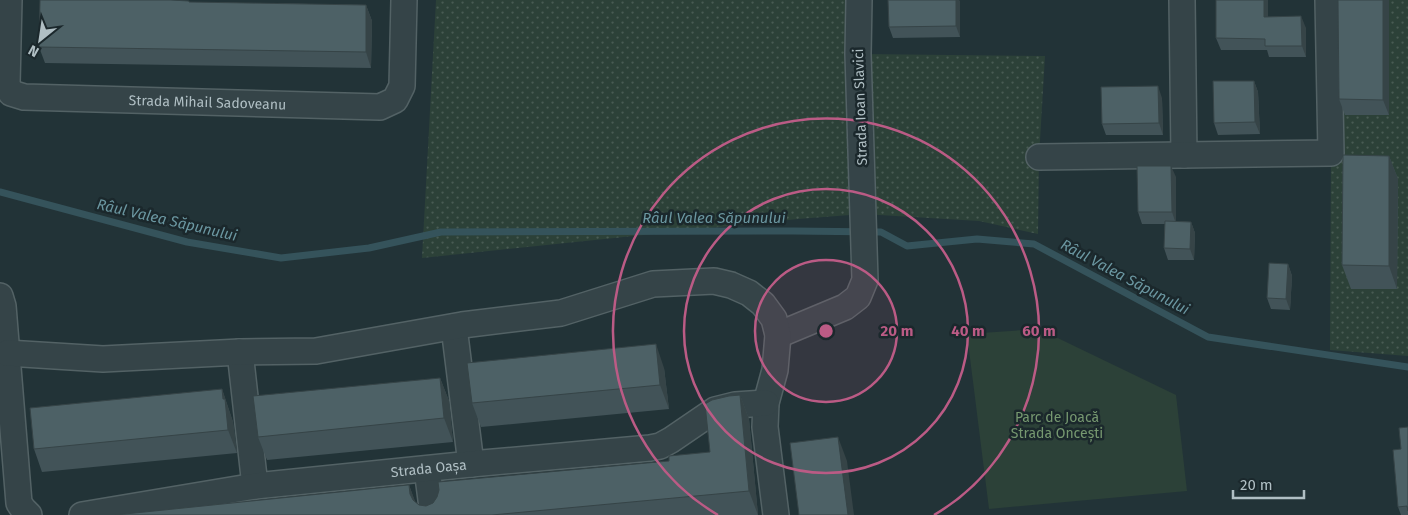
<svg xmlns="http://www.w3.org/2000/svg" width="1408" height="515" viewBox="0 0 1408 515" font-family="'Fira Sans',sans-serif">
  <defs>
    <pattern id="grass-dots" width="8" height="8" patternUnits="userSpaceOnUse" patternTransform="scale(1.25)"><rect width="8" height="8" fill="#2c4138"/><path d="M2 2h.1M6 6h.1" fill="none" stroke="#485b53" stroke-width="1.8" stroke-linecap="round"/></pattern>
  </defs>
  <rect width="100%" height="100%" fill="#223337"/>
  <g fill="url(#grass-dots)">
    <polygon points="436,0 859,0 859,54 1045,56 1039,157 1038,234 979,221 863,214 798,219 422,258"/>
    <polygon points="1328,0 1408,0 1408,356 1330,350 1331,153"/>
  </g>
  <polygon fill="#2c4138" points="1039,329 1176,395 1187,491 989,509 967,334"/>
  <g fill="none" stroke-linecap="round" stroke-linejoin="round">
    <polyline stroke="#35535b" stroke-width="7" points="0,192 187,242 281,258 369,248 441,232 793,231 881,232 907,246 977,239 1034,244 1208,337 1408,367"/>
    <defs>
      <g id="minor">
        <path id="s1" d="M 9,0 L 7,84 L 11,93 L 24,97 L 380,107 L 395,100 L 402,86 L 404,0"/>
        <polyline points="1182,0 1184,155"/>
        <polyline points="1039,157 1331,153 1328,0"/>
        <polyline points="0,296 3,306 19,503 23,509 29,515"/>
        <polyline points="454,327 471,464"/>
        <polyline points="778,335 845,307 858,297 865,280 858,54 859,0"/>
        <polyline points="240,352 255,486"/>
        <polyline points="7,353 103,359 240,352 316,351 462,325 561,313 653,284 714,281 731,285 749,293 763,304 774,319 778,335 775,370 766,403 765,427 776,515"/>
        <polyline points="427,469 433,515"/>
        <path id="s2" d="M 82,515 L 255,486 L 471,464 L 650,448 L 660,446 L 671,440 L 715,410 L 735,405 L 766,403"/>
      </g>
    </defs>
    <use href="#minor" stroke="#536265" stroke-width="28"/>
    <use href="#minor" stroke="#354448" stroke-width="25"/>
  </g>
  <g fill="#425358">
    <polygon points="1268,0 1268,17 1306,28 1306,57 1269,57 1267,50 1221,50 1216,38"/>
    <polygon points="1338,0 1389,0 1389,115 1345,115 1339,99"/>
    <polygon points="189,1 189,2 366,5 372,21 371,68 45,63 39,47"/>
    <polygon points="960,1 960,37 893,38 889,27"/>
    <polygon points="1254,81 1258,92 1260,134 1218,135 1214,123"/>
    <polygon points="1162,98 1163,135 1106,135 1102,124"/>
    <polygon points="1389,156 1398,179 1397,289 1351,289 1342,265"/>
    <polygon points="1176,177 1176,221 1191,222 1195,233 1194,260 1168,260 1164,248 1165,224 1142,224 1138,212"/>
    <polygon points="1288,264 1292,276 1290,310 1271,309 1267,298"/>
    <polygon points="664,368 669,409 481,427 472,403"/>
    <polygon points="440,378 449,401 453,442 267,460 258,437"/>
    <polygon points="222,389 233,422 237,453 42,472 34,449"/>
    <polygon points="740,395 749,419 758,515 115,515 409,485 415,502 419,505 426,506 669,461 710,452"/>
    <polygon points="1408,427 1408,515 1401,515 1398,507 1401,449"/>
  </g>
  <g fill="#364447">
    <polygon points="956,0 959,0 960,1 960,37 956,26"/>
    <polygon points="1264,0 1268,0 1268,28 1264,17"/>
    <polygon points="1383,0 1389,0 1389,115 1383,100"/>
    <polygon points="366,5 372,21 371,68 366,52"/>
    <polygon points="1301,16 1306,28 1306,57 1302,46"/>
    <polygon points="1254,81 1258,92 1260,134 1255,122"/>
    <polygon points="1158,86 1162,98 1163,135 1159,123"/>
    <polygon points="1389,156 1398,179 1397,289 1389,266"/>
    <polygon points="1171,166 1176,177 1176,224 1172,212"/>
    <polygon points="1191,222 1195,233 1194,260 1190,249"/>
    <polygon points="1288,264 1292,276 1290,310 1286,299"/>
    <polygon points="656,344 664,368 669,409 660,385"/>
    <polygon points="440,378 449,401 453,442 444,418"/>
    <polygon points="222,389 233,422 237,453 228,430"/>
    <polygon points="740,395 749,419 758,515 749,491"/>
    <polygon points="838,437 847,461 854,515 848,515"/>
    <polygon points="409,485 418,509 410,494"/>
  </g>
  <g fill="#4d6166" stroke="#364447">
    <polygon points="40,0 171,0 189,1 189,2 366,5 366,52 39,47"/>
    <polygon points="888,0 956,0 956,26 889,27"/>
    <polygon points="1216,0 1264,0 1264,17 1301,16 1302,46 1265,46 1265,39 1216,38"/>
    <polygon points="1338,0 1383,0 1383,100 1339,99"/>
    <polygon points="1213,81 1254,81 1255,122 1214,123"/>
    <polygon points="1158,86 1159,123 1102,124 1101,87"/>
    <polygon points="1343,155 1389,156 1389,266 1342,265"/>
    <polygon points="1137,166 1171,166 1172,212 1138,212"/>
    <polygon points="1165,221 1191,222 1190,249 1164,248"/>
    <polygon points="1269,263 1288,264 1286,299 1267,298"/>
    <polygon points="656,344 660,385 472,403 467,363"/>
    <polygon points="440,378 444,418 258,437 253,396"/>
    <polygon points="222,389 223,399 225,399 228,430 34,449 30,408"/>
    <polygon points="740,395 749,491 492,515 115,515 408,485 409,485 410,494 413,500 419,505 426,506 433,503 437,497 439,490 438,482 669,461 669,456 710,452 705,404 712,400 729,396"/>
    <polygon points="1408,427 1408,511 1407,506 1398,507 1393,450 1401,449 1399,428"/>
    <polygon points="838,437 848,515 799,515 790,443"/>
  </g>
  <circle cx="826" cy="331" r="71" fill="#bb5b85" fill-opacity=".12"/>
  <g fill="none" stroke="#bb5b85" stroke-width="2.5">
    <circle cx="826" cy="331" r="71"/>
    <circle cx="826" cy="331" r="142"/>
    <path d="M718 515A213 213 0 1 1 934 515"/>
  </g>
  <g text-anchor="middle" stroke-width="5" stroke-linejoin="round" paint-order="stroke">
    <g font-size="14" fill="#b0bfc4" stroke="#1b282c">
      <text dy="5" stroke="none"><textPath href="#s1" startOffset="291">Strada Mihail Sadoveanu</textPath></text>
      <text transform="translate(860 107) rotate(-92)" y="5">Strada Ioan Slavici</text>
      <text dy="5" stroke="none"><textPath href="#s2" startOffset="350">Strada Oașa</textPath></text>
    </g>
    <g font-size="14" fill="#769870" stroke="#1b282c">
      <text x="1057" y="422">Parc de Joacă<tspan x="1057" dy="16">Strada Oncești</tspan></text>
    </g>
    <g font-size="15" font-style="italic" fill="#6b97a1" stroke="#1b282c">
      <text x="714" y="223">Râul Valea Săpunului</text>
      <text transform="translate(167 220) rotate(13)" y="5">Râul Valea Săpunului</text>
      <text transform="translate(1125 277) rotate(28)" y="5">Râul Valea Săpunului</text>
    </g>
  </g>
  <circle cx="826" cy="331" r="8" fill="#bb5b85" stroke="#1b282c" stroke-width="2.5"/>
  <g font-size="15" text-anchor="middle" font-weight="bold" fill="#bb5b85" stroke="#1b282c" stroke-width="5" stroke-linejoin="round" paint-order="stroke">
    <text x="897" y="336">20 m</text>
    <text x="968" y="336">40 m</text>
    <text x="1039" y="336">60 m</text>
  </g>
  <g transform="translate(40 40) rotate(210)" stroke="#1b282c" stroke-width="4" paint-order="stroke">
  <path d="M0-4L9 19L0 12L-9 19Z" fill="#b0bfc4"/>
  <text y="-8" font-size="14" font-weight="bold" text-anchor="middle" fill="#b0bfc4">N</text>
  </g>
  <path d="M1233 490v8h71v-8" fill="none" stroke="#b0bfc4" stroke-width="2.5"/>
  <text x="1240" y="490" font-size="15" fill="#b0bfc4" stroke="#1b282c" stroke-width="4" paint-order="stroke">20 m</text>
</svg>
